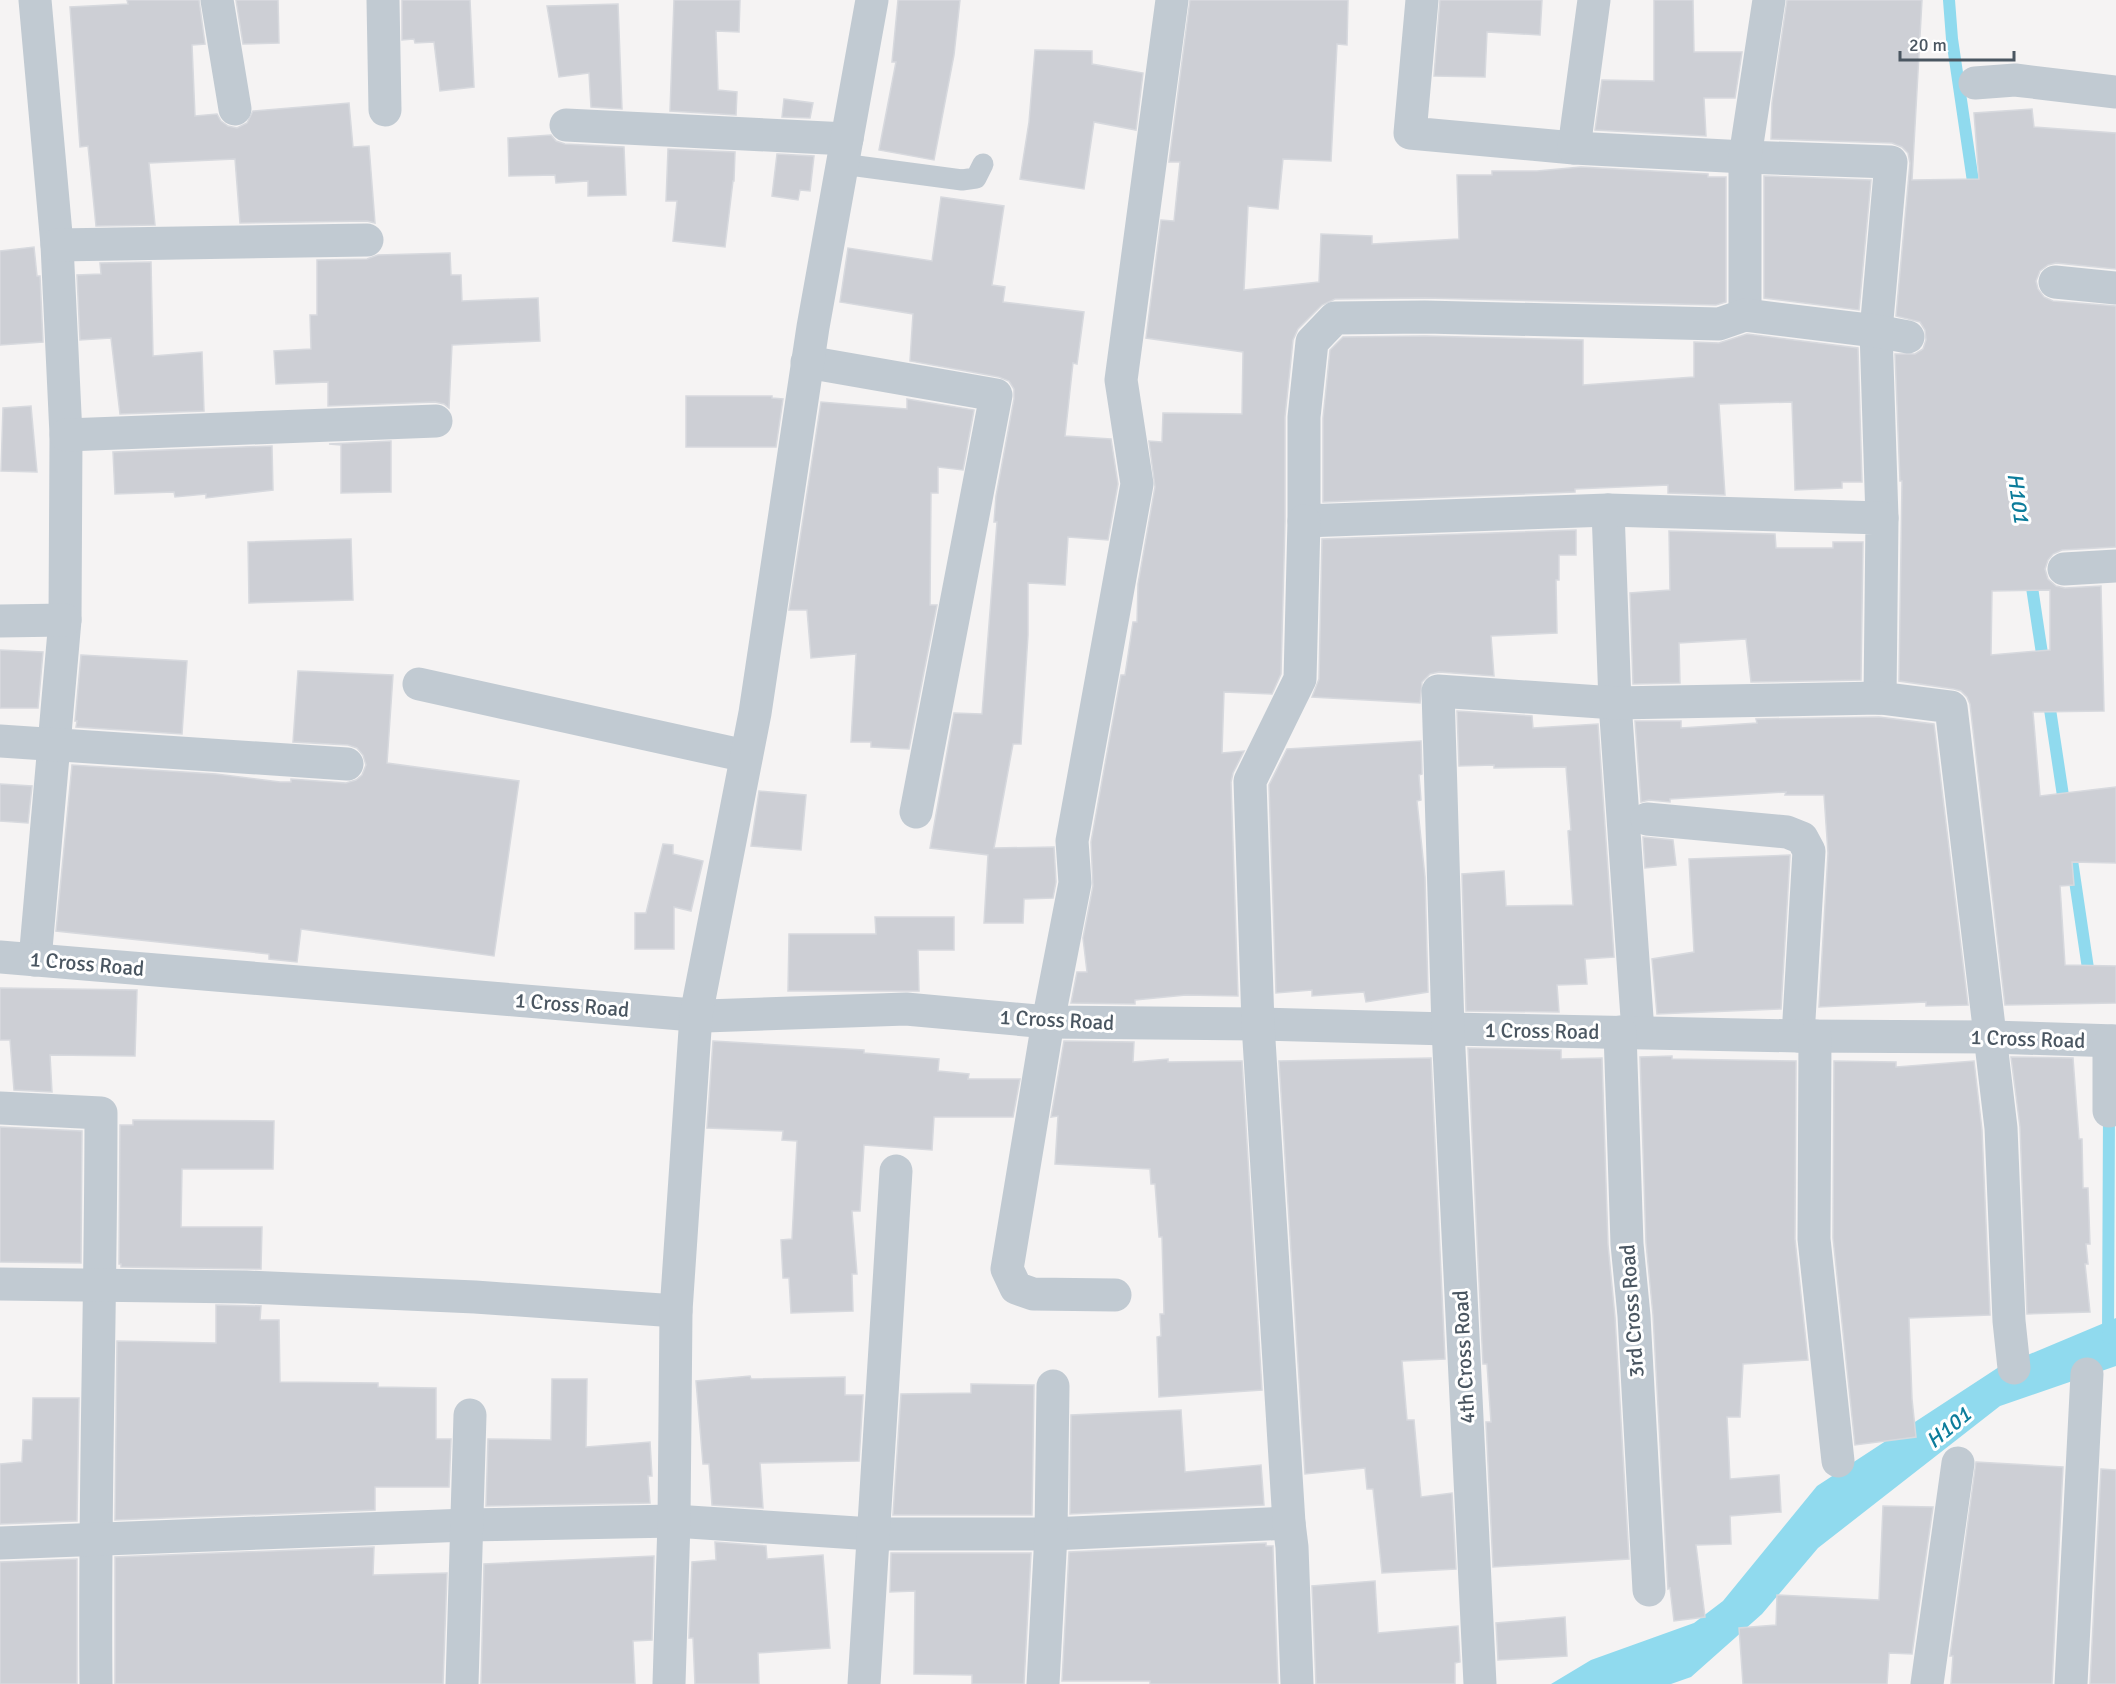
<svg xmlns="http://www.w3.org/2000/svg" width="2116" height="1684" viewBox="0 0 2116 1684" font-family="Signika,sans-serif">
  <rect width="100%" height="100%" fill="#f5f3f3"/>
  <polygon fill="#90daee" points="2116,1318 2116,1366 2000,1406 1818,1548 1762,1614 1691,1677 1671,1684 1551,1684 1591,1660 1694,1623 1723,1601 1817,1486 1999,1367"/>
  <g fill="none" stroke-linecap="round" stroke-linejoin="round">
    <g stroke="#90daee" stroke-width="12">
      <polyline points="1949,0 1952,39 1975,195"/>
      <polyline points="2030,574 2044,667"/>
      <polyline points="2048,696 2065,809"/>
      <polyline points="2070,847 2090,982"/>
      <polyline points="2108,1338 2109,1112"/>
    </g>
  </g>
  <g fill="#cdcfd5" stroke="#d7d9de" stroke-width="1.5" fill-rule="evenodd">
    <polygon points="127,0 199,0 205,44 192,45 195,116 217,114 221,121 228,126 237,128 247,123 253,111 349,103 353,147 369,146 375,223 367,221 240,223 235,159 149,163 155,225 96,226 88,146 80,147 70,7 128,4"/>
    <polygon points="236,0 278,0 279,43 243,44"/>
    <polygon points="402,0 470,0 474,87 440,91 434,42 415,43 414,39 402,40"/>
    <polygon points="674,0 740,0 739,32 716,31 718,90 737,92 736,115 670,111"/>
    <polygon points="898,0 960,0 954,55 934,160 879,150 896,62 892,62"/>
    <polygon points="1190,0 1348,0 1347,45 1337,44 1331,161 1283,159 1278,209 1248,206 1244,290 1319,282 1321,234 1372,236 1372,244 1459,239 1457,175 1492,175 1492,171 1537,171 1581,167 1708,174 1708,177 1726,177 1726,302 1716,305 1425,298 1335,299 1322,305 1298,329 1293,340 1285,417 1285,521 1281,674 1272,694 1224,692 1222,753 1244,751 1233,773 1231,782 1238,996 1186,995 1135,1000 1135,1004 1071,1003 1077,972 1087,972 1083,938 1093,886 1091,842 1121,675 1125,675 1133,622 1137,622 1138,584 1155,487 1149,441 1162,442 1163,413 1242,414 1243,352 1146,338 1161,220 1174,221 1180,162 1169,162"/>
    <polygon points="1440,0 1542,0 1540,35 1487,32 1485,77 1434,76"/>
    <polygon points="1654,0 1693,0 1694,52 1742,52 1735,98 1704,98 1706,136 1595,130 1602,80 1654,81"/>
    <path d="M 1787,0 L 1922,0 L 1912,180 L 1979,179 L 1974,113 L 2032,109 L 2034,127 L 2116,133 L 2116,269 L 2056,263 L 2048,265 L 2040,271 L 2036,281 L 2038,289 L 2044,297 L 2053,301 L 2116,306 L 2116,547 L 2062,550 L 2053,554 L 2048,560 L 2045,569 L 2048,579 L 2056,586 L 2065,588 L 2101,586 L 2104,711 L 2033,712 L 2040,796 L 2116,787 L 2116,863 L 2072,862 L 2074,885 L 2060,886 L 2065,965 L 2116,966 L 2116,1003 L 2005,1005 L 1970,704 L 1967,697 L 1961,691 L 1954,689 L 1899,681 L 1902,481 L 1900,481 L 1895,354 L 1915,354 L 1923,349 L 1926,340 L 1925,330 L 1920,322 L 1896,316 L 1910,163 L 1908,153 L 1902,147 L 1892,143 L 1771,139 L 1772,103 ZM 2050,590 L 2050,650 L 1991,655 L 1992,591 Z"/>
    <polygon points="618,4 622,109 591,107 589,73 559,77 547,6"/>
    <polygon points="1035,50 1092,51 1092,64 1143,73 1136,130 1094,122 1084,189 1020,179 1029,122"/>
    <polygon points="784,99 813,103 810,118 782,117"/>
    <polygon points="551,135 556,141 565,144 624,147 626,195 588,196 588,181 556,183 555,175 509,176 508,138"/>
    <polygon points="668,149 735,152 734,181 733,181 725,247 673,241 677,201 666,201"/>
    <polygon points="777,154 814,156 810,191 800,190 798,200 772,196"/>
    <polygon points="1764,176 1871,180 1859,310 1764,298"/>
    <polygon points="941,197 1004,206 992,285 1005,287 1003,302 1084,312 1077,364 1073,363 1065,436 1111,439 1118,484 1108,540 1068,537 1065,585 1028,583 1028,635 1021,744 1013,744 994,848 1054,847 1056,882 1053,898 1024,899 1023,923 984,923 988,855 930,848 954,713 982,714 997,522 994,522 996,496 1014,399 1014,389 1009,381 999,377 910,361 913,314 840,302 848,248 932,261"/>
    <polygon points="34,247 37,276 40,276 43,342 0,345 0,251"/>
    <polygon points="450,253 451,275 461,275 462,301 538,298 540,341 452,345 449,408 444,404 435,402 328,406 328,382 276,384 274,351 311,349 310,315 317,315 317,260 367,259 378,255"/>
    <polygon points="151,262 153,356 202,352 204,411 120,414 111,338 80,340 77,275 101,274 100,263"/>
    <polygon points="1747,334 1858,348 1862,482 1842,482 1842,488 1795,490 1792,402 1719,404 1725,495 1668,493 1668,485 1575,489 1575,492 1323,502 1323,418 1330,350 1343,337 1425,336 1583,340 1583,385 1694,377 1694,342 1719,343"/>
    <polygon points="686,396 772,396 772,398 783,399 776,447 686,447"/>
    <polygon points="907,399 974,410 963,470 938,467 938,493 931,493 930,605 937,605 909,749 871,747 871,742 851,742 856,654 811,658 807,610 789,610 821,402 907,409"/>
    <polygon points="31,406 37,472 1,471 3,408"/>
    <polygon points="391,441 391,492 341,493 341,445 329,444"/>
    <polygon points="272,446 273,490 206,498 206,494 175,497 174,492 115,494 113,452"/>
    <polygon points="1576,530 1576,555 1559,555 1559,580 1556,580 1557,633 1491,636 1494,676 1439,672 1430,674 1422,682 1420,703 1312,697 1319,679 1322,539"/>
    <polygon points="1669,531 1775,534 1776,548 1833,548 1833,542 1863,542 1861,680 1751,682 1746,639 1679,643 1680,683 1633,684 1630,593 1670,590"/>
    <polygon points="351,539 353,600 249,603 248,542"/>
    <polygon points="0,650 43,652 38,708 0,708"/>
    <polygon points="81,655 187,661 182,734 76,727 77,721 75,721"/>
    <polygon points="298,671 393,675 387,763 519,781 494,956 301,929 297,962 269,959 269,954 56,931 72,765 216,774 280,782 291,782 291,779 346,783 356,780 362,775 366,765 363,755 357,748 348,745 293,742"/>
    <polygon points="1457,711 1532,716 1533,728 1598,724 1614,957 1585,959 1587,984 1557,985 1559,1012 1466,1011 1462,874 1504,871 1506,906 1573,905 1568,831 1571,830 1566,767 1494,768 1494,765 1459,766"/>
    <polygon points="1879,717 1934,724 1968,1005 1926,1006 1926,1002 1819,1007 1828,853 1824,795 1785,795 1786,792 1670,799 1670,802 1649,800 1641,802 1635,721 1681,721 1681,728 1757,723 1756,719"/>
    <polygon points="1421,741 1422,774 1419,775 1421,800 1417,801 1425,877 1428,992 1366,1002 1364,992 1312,996 1312,990 1276,993 1269,785 1287,749"/>
    <polygon points="0,784 32,786 28,823 0,821"/>
    <polygon points="759,791 806,795 801,850 751,846"/>
    <polygon points="1643,837 1673,840 1676,865 1645,868"/>
    <polygon points="663,844 673,845 673,854 703,861 691,911 674,907 674,949 635,949 635,913 646,913"/>
    <polygon points="1790,855 1781,1009 1657,1014 1652,959 1694,952 1689,859"/>
    <polygon points="875,917 954,917 954,950 918,950 919,991 788,991 789,934 876,934"/>
    <polygon points="0,988 137,990 135,1056 50,1055 52,1092 14,1090 10,1040 0,1040"/>
    <polygon points="713,1041 864,1050 864,1053 939,1059 938,1071 969,1074 968,1079 1020,1079 1013,1117 934,1117 932,1150 864,1145 860,1211 852,1211 857,1274 852,1274 853,1311 791,1313 789,1278 783,1278 781,1240 792,1239 797,1141 782,1140 783,1131 707,1128"/>
    <polygon points="1064,1041 1134,1042 1133,1062 1168,1059 1168,1062 1242,1061 1262,1390 1159,1397 1157,1337 1161,1336 1160,1314 1164,1314 1162,1237 1159,1237 1155,1184 1151,1184 1150,1169 1055,1164 1058,1116 1051,1117"/>
    <polygon points="1468,1048 1561,1050 1561,1059 1602,1058 1608,1245 1615,1317 1629,1559 1493,1567 1486,1422 1491,1422 1487,1364 1483,1364"/>
    <polygon points="1672,1056 1672,1059 1796,1061 1795,1239 1808,1360 1743,1364 1740,1417 1727,1417 1730,1479 1779,1475 1781,1512 1730,1516 1731,1544 1696,1545 1705,1617 1674,1621 1670,1588 1668,1589 1653,1315 1646,1243 1640,1057"/>
    <polygon points="2011,1057 2073,1058 2079,1139 2082,1139 2083,1188 2088,1188 2090,1244 2086,1244 2088,1264 2085,1264 2090,1312 2027,1314 2020,1127"/>
    <polygon points="1431,1058 1445,1359 1402,1361 1407,1420 1414,1420 1421,1497 1452,1493 1456,1569 1382,1573 1373,1489 1367,1489 1365,1468 1305,1474 1279,1061"/>
    <polygon points="1834,1061 1896,1062 1896,1067 1974,1061 1982,1130 1990,1315 1909,1318 1912,1399 1916,1437 1855,1445 1833,1238"/>
    <polygon points="133,1120 274,1121 273,1169 182,1169 181,1227 262,1227 261,1269 121,1267 121,1264 119,1264 120,1125 133,1125"/>
    <polygon points="0,1127 82,1131 81,1263 0,1262"/>
    <polygon points="216,1305 261,1306 260,1320 279,1320 280,1382 378,1383 378,1387 436,1388 436,1439 451,1439 449,1487 375,1487 375,1510 115,1520 117,1341 216,1343"/>
    <polygon points="750,1376 751,1379 845,1377 845,1395 863,1395 859,1461 760,1463 763,1508 712,1505 709,1464 703,1464 696,1381"/>
    <polygon points="552,1379 587,1379 586,1447 650,1442 652,1476 648,1476 650,1503 486,1506 488,1439 551,1440"/>
    <polygon points="971,1384 1034,1385 1032,1515 893,1515 901,1394 971,1393"/>
    <polygon points="33,1398 79,1398 77,1521 0,1524 0,1464 22,1462 23,1440 32,1440"/>
    <polygon points="1181,1410 1185,1472 1261,1465 1264,1505 1070,1514 1071,1415"/>
    <polygon points="1976,1462 2063,1467 2052,1684 1951,1684 1953,1656 1950,1656"/>
    <polygon points="2101,1469 2116,1470 2116,1684 2090,1684"/>
    <polygon points="1883,1506 1933,1507 1912,1654 1889,1653 1887,1684 1743,1684 1739,1628 1776,1625 1777,1595 1879,1600"/>
    <polygon points="715,1542 766,1546 767,1559 823,1555 830,1648 758,1653 759,1684 695,1684 693,1638 689,1638 692,1562 716,1560"/>
    <polygon points="1266,1543 1266,1546 1273,1546 1273,1549 1278,1684 1150,1684 1150,1681 1062,1681 1069,1552"/>
    <polygon points="374,1547 373,1575 447,1573 443,1684 115,1684 115,1557"/>
    <polygon points="891,1553 1031,1553 1024,1684 972,1684 972,1675 914,1674 915,1591 890,1592"/>
    <polygon points="654,1556 652,1640 633,1641 635,1684 481,1684 484,1564"/>
    <polygon points="77,1559 77,1684 0,1684 0,1562"/>
    <polygon points="1375,1581 1378,1633 1458,1626 1460,1662 1455,1663 1455,1684 1316,1684 1312,1586"/>
    <polygon points="1565,1617 1567,1656 1498,1660 1496,1623"/>
  </g>
  <g fill="none" stroke-linecap="round" stroke-linejoin="round">
    <polyline stroke="#c1cad2" stroke-width="21" points="842,164 962,180 976,178 983,164"/>
    <g stroke="#c1cad2" stroke-width="33">
      <polyline points="35,0 57,245 66,435 65,620 35,960"/>
      <polyline points="217,0 235,109"/>
      <polyline points="383,0 385,110"/>
      <polyline points="1422,0 1410,133 1574,148"/>
      <polyline points="1594,0 1574,148 1745,157 1891,162 1876,331 1882,518"/>
      <polyline points="1975,83 2015,80 2116,92"/>
      <polyline points="566,125 847,139"/>
      <polyline points="57,245 367,240"/>
      <polyline points="2055,282 2116,288"/>
      <polyline points="1745,315 1745,157 1769,0"/>
      <polyline points="807,362 996,395 916,812"/>
      <polyline points="66,435 436,421"/>
      <polyline points="1608,510 1615,703 1638,1032"/>
      <polyline points="2064,569 2116,566"/>
      <polyline points="0,621 65,620"/>
      <polyline points="419,684 746,756"/>
      <polyline points="1880,698 1882,518 1608,510 1304,521 1304,417 1312,342 1335,318 1425,317 1719,324 1745,315 1876,331 1908,337"/>
      <polyline points="0,741 347,764"/>
      <polyline points="1647,819 1787,832 1802,838 1809,851 1798,1036"/>
      <polyline points="0,957 705,1016 906,1009 1048,1022 1258,1024 1448,1029 1798,1036 1991,1037 2116,1041"/>
      <polyline points="1620,1032 1627,1244 1634,1316 1649,1590"/>
      <polyline points="1815,1036 1814,1239 1838,1461"/>
      <path d="M 0,1108 L 101,1113 C 101,1303 94,1494 96,1684"/>
      <polyline points="2109,1111 2109,1044 2112,1041"/>
      <polyline points="0,1284 246,1287 475,1297 676,1311"/>
      <polyline points="1115,1295 1033,1294 1016,1288 1007,1269 1048,1022 1075,883 1072,841 1137,484 1121,380 1172,0"/>
      <polyline points="0,1543 467,1525 674,1521 872,1534 1051,1534 1289,1523"/>
      <polyline points="462,1684 470,1415"/>
      <polyline points="669,1684 674,1521 676,1311 696,1015 755,713 813,327 872,0"/>
      <polyline points="864,1684 896,1171"/>
      <polyline points="1043,1684 1051,1534 1053,1386"/>
      <polyline points="1297,1684 1292,1547 1289,1523 1258,1024 1250,781 1300,679 1304,521"/>
      <polyline points="1480,1684 1448,1029 1438,691 1615,703 1880,698 1951,707 2001,1128 2009,1321 2014,1368"/>
      <polyline points="1927,1684 1958,1463"/>
      <polyline points="2071,1684 2087,1374"/>
    </g>
  </g>
  <g text-anchor="middle" stroke-width="6" stroke-linejoin="round" paint-order="stroke">
    <g font-size="21" fill="#4a5661" stroke="#fff">
      <text transform="translate(87 964) rotate(5)" y="7">1 Cross Road</text>
      <text transform="translate(572 1005) rotate(5)" y="7">1 Cross Road</text>
      <text transform="translate(1057 1020) rotate(3)" y="7">1 Cross Road</text>
      <text transform="translate(1542 1031) rotate(1)" y="7">1 Cross Road</text>
      <text transform="translate(2028 1039) rotate(2)" y="7">1 Cross Road</text>
      <text transform="translate(1632 1311) rotate(-94)" y="7">3rd Cross Road</text>
      <text transform="translate(1464 1357) rotate(-93)" y="7">4th Cross Road</text>
    </g>
    <g font-size="22" font-style="italic" fill="#0c7c9b" stroke="#fff">
      <text transform="translate(2019 498) rotate(82)" y="8">H101</text>
      <text transform="translate(1948 1427) rotate(-40)" y="8">H101</text>
    </g>
  </g>
  <path d="M1900 51v9h114v-9" fill="none" stroke="#4a5661" stroke-width="3"/>
  <text x="1909" y="51" font-size="18" fill="#4a5661" stroke="#ffffff" stroke-width="4.5" paint-order="stroke">20 m</text>
</svg>
